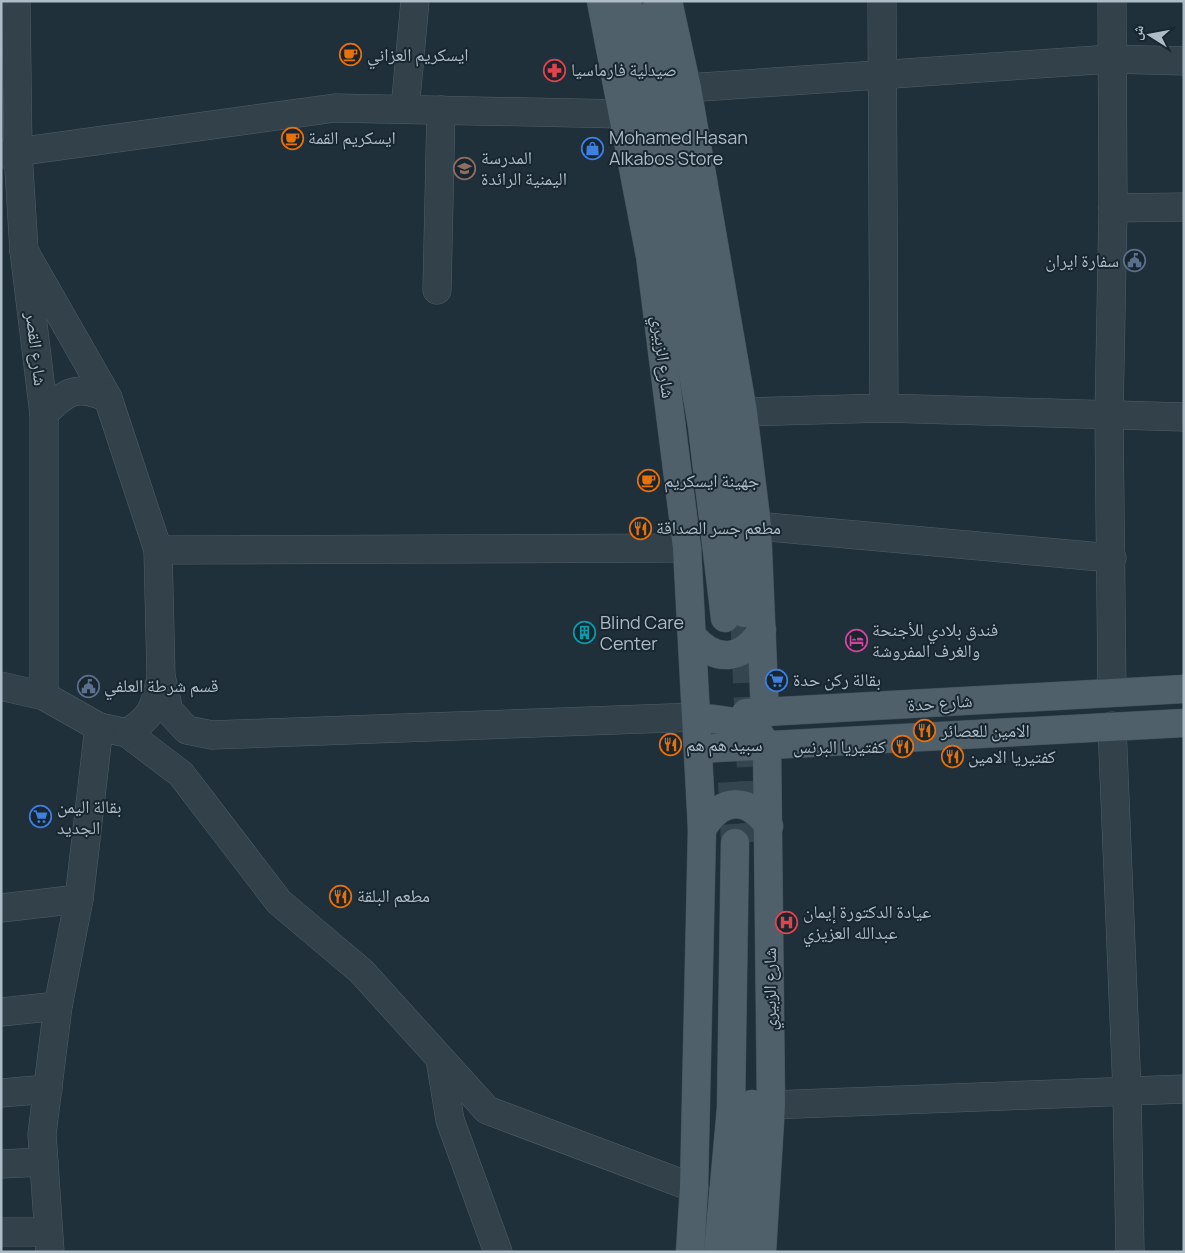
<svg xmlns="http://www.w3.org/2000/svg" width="1185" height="1253" viewBox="0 0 1185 1253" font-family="Manrope,'Noto Naskh Arabic',sans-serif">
  <rect width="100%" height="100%" fill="#1f303a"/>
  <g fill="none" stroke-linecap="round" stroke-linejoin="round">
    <g stroke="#34454f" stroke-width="28" stroke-dasharray="28 14" stroke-linecap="butt">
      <polyline points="744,613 754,842"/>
      <polyline points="732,782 735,843"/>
    </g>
    <defs>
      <g id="minor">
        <polyline points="16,1 18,153 24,251 44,414 44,696"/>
        <polyline points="882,1 884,408"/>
        <polyline points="1112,1 1113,208 1109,416 1112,692"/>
        <polyline points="687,88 1111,59 1184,61"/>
        <polyline points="405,109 415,1"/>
        <polyline points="2,154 335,108 622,114"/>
        <polyline points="1113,208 1184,207"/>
        <polyline points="24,251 108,398 158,550 161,676 169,711 187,730 212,735 697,717"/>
        <polyline points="437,290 441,110"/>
        <polyline points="743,412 884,408 1184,417"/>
        <path d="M 44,414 C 67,390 77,385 108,398"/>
        <polyline points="757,526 1112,558"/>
        <polyline points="158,550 687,548"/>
        <polyline points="1,686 44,696 99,727 127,733 181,774 279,902 361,971 487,1110 694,1188"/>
        <polyline points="1112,726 1127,1091 1130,1252"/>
        <path d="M 127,733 C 153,716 154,708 161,678"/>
        <polyline points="1,908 79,899"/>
        <polyline points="1,1012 58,1006"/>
        <polyline points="440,1059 450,1120 498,1252"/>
        <polyline points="1,1093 48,1089"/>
        <polyline points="771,1105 1184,1089"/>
        <polyline points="1,1164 44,1162"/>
        <polyline points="1,1232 48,1232"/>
        <polyline points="50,1252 42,1134 58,1006 79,899 99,727"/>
      </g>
      <g id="major">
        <polyline points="601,1 650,256 687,548 702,829 694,1188 690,1252"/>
        <polyline points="627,1 646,99 702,426 725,618"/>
        <polyline points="668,1 687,88 743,412 757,526 765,714"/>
        <polyline points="652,14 724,415 744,613"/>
        <path d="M 693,637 C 717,664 743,660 762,630"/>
        <polyline points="746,713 1184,689"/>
        <path d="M 697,717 C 722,721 755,719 767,746 L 771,1105 L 762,1252"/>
        <polyline points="698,749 1184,723"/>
        <path d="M 702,829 C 722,797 747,796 769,826"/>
        <polyline points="718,1252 731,1108 735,843"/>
        <polyline points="740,1252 752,1104"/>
      </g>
    </defs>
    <use href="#minor" stroke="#505f68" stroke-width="29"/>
    <use href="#major" stroke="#3f4d57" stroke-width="29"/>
    <use href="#minor" stroke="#33414b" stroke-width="28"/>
    <use href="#major" stroke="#50606b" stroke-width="28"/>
  </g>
  <defs>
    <symbol id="cafe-ring" viewBox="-11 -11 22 22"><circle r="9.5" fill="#18262f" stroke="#e8710a" stroke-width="1.5"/><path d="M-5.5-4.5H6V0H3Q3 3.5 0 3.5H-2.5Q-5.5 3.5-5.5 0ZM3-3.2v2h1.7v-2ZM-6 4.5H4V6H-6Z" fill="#e8710a"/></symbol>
    <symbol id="pharmacy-ring" viewBox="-11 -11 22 22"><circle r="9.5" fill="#18262f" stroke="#e0444e" stroke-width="1.5"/><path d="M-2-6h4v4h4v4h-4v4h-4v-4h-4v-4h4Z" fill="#e0444e"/></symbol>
    <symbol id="shop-ring" viewBox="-11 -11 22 22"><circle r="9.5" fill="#18262f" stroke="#3f7fe0" stroke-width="1.5"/><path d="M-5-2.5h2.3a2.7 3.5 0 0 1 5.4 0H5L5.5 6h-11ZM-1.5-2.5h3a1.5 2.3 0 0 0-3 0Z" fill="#3f7fe0"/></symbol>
    <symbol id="school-ring" viewBox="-11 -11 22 22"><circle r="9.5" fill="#18262f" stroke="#8d6e63" stroke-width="1.5"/><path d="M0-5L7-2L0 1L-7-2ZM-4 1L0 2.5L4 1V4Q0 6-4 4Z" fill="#8d6e63"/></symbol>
    <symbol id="civic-ring" viewBox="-11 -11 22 22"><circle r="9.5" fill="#18262f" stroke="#5c6f8a" stroke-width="1.5"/><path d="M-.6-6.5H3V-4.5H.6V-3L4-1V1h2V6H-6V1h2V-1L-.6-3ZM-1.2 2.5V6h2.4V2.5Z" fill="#5c6f8a"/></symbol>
    <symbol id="restaurant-ring" viewBox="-11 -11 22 22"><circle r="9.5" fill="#18262f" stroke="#e8710a" stroke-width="1.5"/><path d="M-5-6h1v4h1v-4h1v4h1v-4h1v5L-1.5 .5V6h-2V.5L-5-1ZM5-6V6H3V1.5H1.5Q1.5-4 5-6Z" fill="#e8710a"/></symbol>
    <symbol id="building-ring" viewBox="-11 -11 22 22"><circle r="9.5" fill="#18262f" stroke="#0f9aa8" stroke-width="1.5"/><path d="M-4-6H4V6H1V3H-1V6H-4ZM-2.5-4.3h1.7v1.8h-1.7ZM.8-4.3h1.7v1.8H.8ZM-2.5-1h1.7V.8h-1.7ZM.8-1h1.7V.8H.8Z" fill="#0f9aa8"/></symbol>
    <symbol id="hotel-ring" viewBox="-11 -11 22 22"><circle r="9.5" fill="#18262f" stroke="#d1479c" stroke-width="1.5"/><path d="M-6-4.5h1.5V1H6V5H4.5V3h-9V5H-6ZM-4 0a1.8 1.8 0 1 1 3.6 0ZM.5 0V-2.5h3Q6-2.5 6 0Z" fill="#d1479c"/></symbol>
    <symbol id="supermarket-ring" viewBox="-11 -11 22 22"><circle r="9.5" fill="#18262f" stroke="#3f7fe0" stroke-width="1.5"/><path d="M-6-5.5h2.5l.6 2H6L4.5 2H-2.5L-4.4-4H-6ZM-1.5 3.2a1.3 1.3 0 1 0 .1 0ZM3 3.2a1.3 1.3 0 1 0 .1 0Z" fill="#3f7fe0"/></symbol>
    <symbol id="hospital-ring" viewBox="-11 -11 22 22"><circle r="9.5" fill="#18262f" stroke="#e0444e" stroke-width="1.5"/><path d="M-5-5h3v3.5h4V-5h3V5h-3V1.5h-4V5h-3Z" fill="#e0444e"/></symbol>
  </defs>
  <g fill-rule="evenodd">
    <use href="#cafe-ring" x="338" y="42" width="25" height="25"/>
    <use href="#pharmacy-ring" x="542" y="58" width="25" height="25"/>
    <use href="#cafe-ring" x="280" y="126" width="25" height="25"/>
    <use href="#shop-ring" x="580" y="136" width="25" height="25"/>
    <use href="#school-ring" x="452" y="156" width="25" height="25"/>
    <use href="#civic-ring" x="1122" y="248" width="25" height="25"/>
    <use href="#cafe-ring" x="636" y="468" width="25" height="25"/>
    <use href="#restaurant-ring" x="628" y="516" width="25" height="25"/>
    <use href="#building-ring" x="572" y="620" width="25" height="25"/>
    <use href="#hotel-ring" x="844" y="628" width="25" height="25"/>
    <use href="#supermarket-ring" x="764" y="668" width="25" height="25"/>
    <use href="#civic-ring" x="76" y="674" width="25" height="25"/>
    <use href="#restaurant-ring" x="912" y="718" width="25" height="25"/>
    <use href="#restaurant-ring" x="658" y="732" width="25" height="25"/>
    <use href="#restaurant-ring" x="890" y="734" width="25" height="25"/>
    <use href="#restaurant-ring" x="940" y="744" width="25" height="25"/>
    <use href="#supermarket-ring" x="28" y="804" width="25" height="25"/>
    <use href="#restaurant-ring" x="328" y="884" width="25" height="25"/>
    <use href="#hospital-ring" x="774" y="910" width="25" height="25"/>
  </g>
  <g text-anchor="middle" stroke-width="4" stroke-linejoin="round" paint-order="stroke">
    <g font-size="18" fill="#adbcc7" stroke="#18262f" text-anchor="start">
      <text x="367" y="61">ايسكريم العزاني</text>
      <text x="571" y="76">صيدلية فارماسيا</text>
      <text x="308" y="144">ايسكريم القمة</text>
      <text x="609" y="144">Mohamed Hasan<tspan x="609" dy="21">Alkabos Store</tspan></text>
      <text x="481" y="164">المدرسة<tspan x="481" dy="21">اليمنية الرائدة</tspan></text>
      <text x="1119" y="267" text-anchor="end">سفارة ايران</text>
      <text x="664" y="487">جهينة ايسكريم</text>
      <text x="656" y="534">مطعم جسر الصداقة</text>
      <text x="600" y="629">Blind Care<tspan x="600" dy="21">Center</tspan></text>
      <text x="872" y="636">فندق بلادي للأجنحة<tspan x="872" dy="21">والغرف المفروشة</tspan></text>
      <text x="793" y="686">بقالة ركن حدة</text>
      <text x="104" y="692">قسم شرطة العلفي</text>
      <text x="941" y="737">الامين للعصائر</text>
      <text x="686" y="751">سبيد هم هم</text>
      <text x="886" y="753" text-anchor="end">كفتيريا البرنس</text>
      <text x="968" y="763">كفتيريا الامين</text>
      <text x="57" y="813">بقالة اليمن<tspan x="57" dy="21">الجديد</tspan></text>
      <text x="357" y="902">مطعم البلقة</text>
      <text x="803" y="918">عيادة الدكتورة إيمان<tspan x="803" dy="21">عبدالله العزيزي</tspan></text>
    </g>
    <g font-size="18" fill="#adbcc7" stroke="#18262f">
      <text transform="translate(36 349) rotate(83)" y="6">شارع القصر</text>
      <text transform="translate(663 357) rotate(83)" y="6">شارع الزبيري</text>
      <text transform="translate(940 703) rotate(-4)" y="6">شارع حدة</text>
      <text transform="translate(770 989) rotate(-90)" y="6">شارع الزبيري</text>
    </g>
  </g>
  <rect width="1185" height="1253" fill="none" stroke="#adbcc7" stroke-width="5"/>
  <g transform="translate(1150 35) rotate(281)" stroke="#18262f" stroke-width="4" paint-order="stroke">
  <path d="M0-4L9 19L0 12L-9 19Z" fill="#adbcc7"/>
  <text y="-8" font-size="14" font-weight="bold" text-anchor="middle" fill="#adbcc7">ش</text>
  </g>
</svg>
